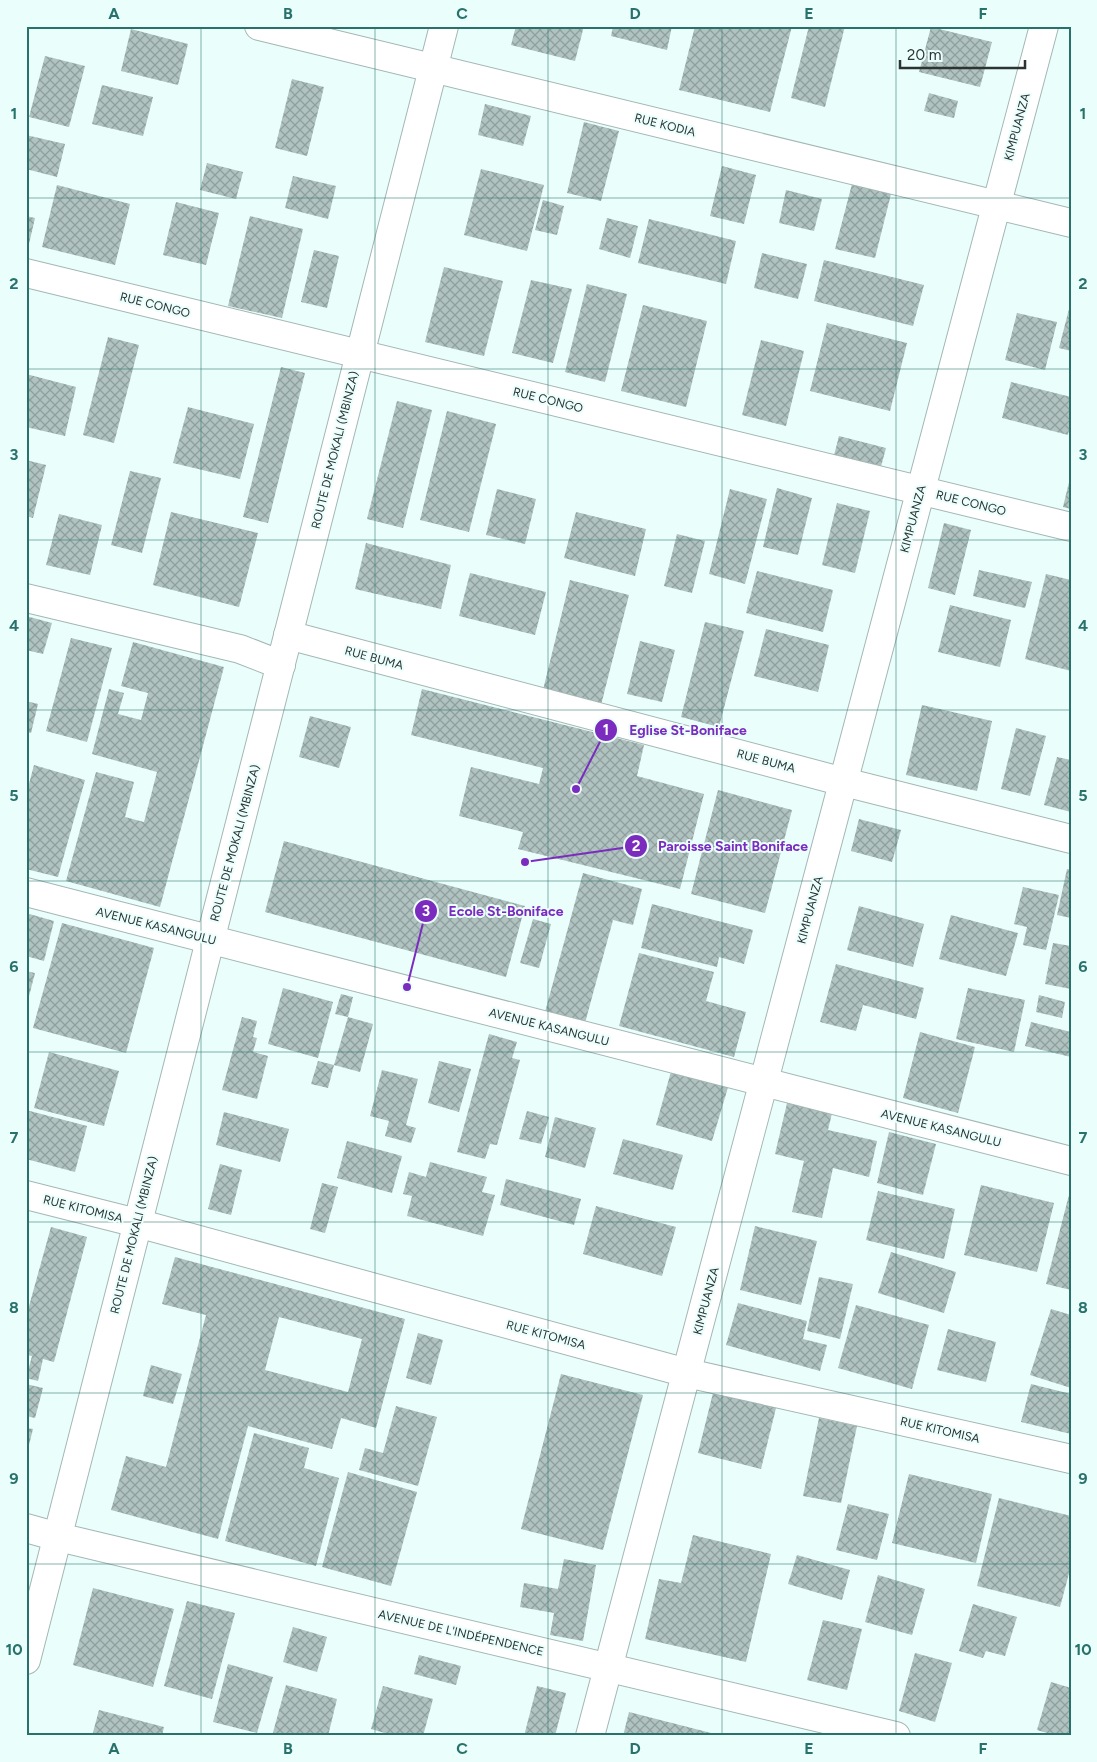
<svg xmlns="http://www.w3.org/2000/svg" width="1097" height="1762" viewBox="0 0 1097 1762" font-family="Figtree,sans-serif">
  <defs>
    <pattern id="building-cross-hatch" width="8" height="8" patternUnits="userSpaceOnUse" patternTransform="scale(1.25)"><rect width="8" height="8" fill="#b0c3c1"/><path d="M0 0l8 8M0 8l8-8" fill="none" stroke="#8f9f9d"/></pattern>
  </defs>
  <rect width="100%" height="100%" fill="#eafefc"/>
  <g fill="url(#building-cross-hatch)" fill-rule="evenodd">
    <polygon points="516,26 584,26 575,61 511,45"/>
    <polygon points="613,26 672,26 667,50 611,36"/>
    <polygon points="695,26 792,26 770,112 679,90"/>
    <polygon points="809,26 845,26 825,107 791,98"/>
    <polygon points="931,27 992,42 980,87 919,72"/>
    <polygon points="131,29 188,44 178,85 121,71"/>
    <polygon points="45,56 85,66 69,127 29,117"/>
    <polygon points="292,79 324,87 307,156 275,148"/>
    <polygon points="102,85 153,97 143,136 92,124"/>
    <polygon points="929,93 958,101 954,118 924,111"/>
    <polygon points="485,104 531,116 523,146 478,135"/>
    <polygon points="584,122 619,131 601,201 567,193"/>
    <polygon points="26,135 65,144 57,177 26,169"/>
    <polygon points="207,163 243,172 236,199 200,190"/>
    <polygon points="722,166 756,175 744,224 710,216"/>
    <polygon points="481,169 544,185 527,251 464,235"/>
    <polygon points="293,176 336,186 328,219 285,208"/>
    <polygon points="852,184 891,194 875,258 835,249"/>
    <polygon points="57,185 130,204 115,265 42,247"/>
    <polygon points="786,190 822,199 814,231 779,223"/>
    <polygon points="543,200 564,206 557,235 535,230"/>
    <polygon points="176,202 219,213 206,265 163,255"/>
    <polygon points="26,216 35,218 29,244 26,244"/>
    <polygon points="250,216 303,229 282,318 228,306"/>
    <polygon points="607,218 638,226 630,258 599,249"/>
    <polygon points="649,219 736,241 726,284 638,263"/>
    <polygon points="314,250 339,256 327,308 301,302"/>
    <polygon points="762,253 807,264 798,299 754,288"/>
    <polygon points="824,260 924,285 913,326 814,301"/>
    <polygon points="444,267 503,281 484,356 425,342"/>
    <polygon points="531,280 572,289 553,363 512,353"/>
    <polygon points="587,284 627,294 605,382 565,372"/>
    <polygon points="643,305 707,321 686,407 621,391"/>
    <polygon points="1070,305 1071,305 1071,351 1059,348"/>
    <polygon points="1017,313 1057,322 1045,370 1005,360"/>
    <polygon points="827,323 907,343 890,411 810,391"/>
    <polygon points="108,337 139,345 114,443 83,435"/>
    <polygon points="761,340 804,351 786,426 742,415"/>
    <polygon points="281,367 305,373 268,523 243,517"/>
    <polygon points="26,374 76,387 65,436 26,427"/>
    <polygon points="1011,382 1071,397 1071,422 1068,435 1002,418"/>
    <polygon points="397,401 432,410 403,528 367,519"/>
    <polygon points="188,407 254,424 240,479 173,463"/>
    <polygon points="447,411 496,424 469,532 420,520"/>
    <polygon points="839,436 886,448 879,474 832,463"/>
    <polygon points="26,460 46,465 33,518 26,516"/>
    <polygon points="130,471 161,478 142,553 111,545"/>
    <polygon points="1070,478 1071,478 1071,509 1063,507"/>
    <polygon points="777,488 812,498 798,555 763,547"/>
    <polygon points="497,489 536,499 525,544 486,535"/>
    <polygon points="730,489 767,499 745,584 709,574"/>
    <polygon points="837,503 870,511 855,573 822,565"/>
    <polygon points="171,512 258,533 239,607 153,585"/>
    <polygon points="576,512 646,529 635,576 564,558"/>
    <polygon points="59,514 102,525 90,575 46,565"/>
    <polygon points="944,523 971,530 955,595 928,588"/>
    <polygon points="677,534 705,541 692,593 664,586"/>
    <polygon points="366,543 451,565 441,609 355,589"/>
    <polygon points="979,570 1032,582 1025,608 973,596"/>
    <polygon points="757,571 833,590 823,632 746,613"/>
    <polygon points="470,573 546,592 535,635 459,616"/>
    <polygon points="1046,574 1071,580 1071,671 1025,659"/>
    <polygon points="570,580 629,595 601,705 543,690"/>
    <polygon points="950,605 1011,620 1000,667 938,652"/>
    <polygon points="26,616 52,623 43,654 26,650"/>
    <polygon points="705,622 744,631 719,727 681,717"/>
    <polygon points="766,629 829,645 818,692 754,676"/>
    <polygon points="71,638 112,648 87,742 46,731"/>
    <polygon points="640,641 675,650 662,702 627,694"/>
    <polygon points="133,642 224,667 160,907 66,881 96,772 134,782 125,817 144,822 157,772 92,754 109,689 124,693 118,714 141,720 148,693 121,686"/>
    <polygon points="422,689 644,745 637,776 704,794 680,889 518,849 523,832 459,816 471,767 539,784 543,768 411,735"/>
    <polygon points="26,701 38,704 31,733 26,732"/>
    <polygon points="922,705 992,721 977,791 906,775"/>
    <polygon points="310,716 351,727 339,768 299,757"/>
    <polygon points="1016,728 1046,736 1030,796 1001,789"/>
    <polygon points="1057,757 1071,760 1071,812 1044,805"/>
    <polygon points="34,765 85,780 58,877 26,869 26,795"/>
    <polygon points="718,790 792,810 765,913 691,894"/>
    <polygon points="859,819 901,830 892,862 851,851"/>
    <polygon points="284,841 525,906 506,977 265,912"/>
    <polygon points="1067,869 1071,870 1071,918 1057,915"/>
    <polygon points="583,873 642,889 633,925 613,920 585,1023 545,1012"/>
    <polygon points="1023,887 1059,895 1046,950 1023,945 1027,927 1014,924"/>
    <polygon points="652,904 753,930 744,964 719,957 717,967 641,948"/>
    <polygon points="859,906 924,924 913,967 847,950"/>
    <polygon points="26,913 54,921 44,961 26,956"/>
    <polygon points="951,915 1018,933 1006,976 939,959"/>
    <polygon points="533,919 551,924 539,968 520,963"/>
    <polygon points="62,923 154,948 126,1053 33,1028"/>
    <polygon points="1053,943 1071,946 1071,989 1045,984"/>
    <polygon points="639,953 714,972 706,1001 746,1012 734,1057 619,1026"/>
    <polygon points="836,964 924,988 916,1019 863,1005 856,1031 820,1022"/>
    <polygon points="26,971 35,973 27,1004 26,1004"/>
    <polygon points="283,988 333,1002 318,1058 268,1044"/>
    <polygon points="968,988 1025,1000 1014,1052 956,1039"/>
    <polygon points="341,994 353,997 348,1017 335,1014"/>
    <polygon points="1039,995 1065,1002 1062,1018 1036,1012"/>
    <polygon points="242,1017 257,1021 253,1037 257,1038 253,1052 268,1056 257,1099 222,1090"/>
    <polygon points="348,1017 373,1024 360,1072 334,1065"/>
    <polygon points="1031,1022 1071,1032 1071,1057 1025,1046"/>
    <polygon points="920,1032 975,1047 958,1113 903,1098"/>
    <polygon points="489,1034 517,1042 512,1058 520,1060 497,1145 490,1144 485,1159 457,1152"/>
    <polygon points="49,1052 119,1071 104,1126 34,1108"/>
    <polygon points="318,1061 334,1065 328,1088 311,1084"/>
    <polygon points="439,1061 471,1069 459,1112 428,1103"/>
    <polygon points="672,1068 729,1084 712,1141 656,1125"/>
    <polygon points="382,1070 418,1079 406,1125 416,1128 411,1143 385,1136 389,1121 370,1116"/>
    <polygon points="788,1099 833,1109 828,1130 877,1141 869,1177 833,1168 822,1218 792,1212 804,1161 775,1154"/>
    <polygon points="26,1110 87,1126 75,1172 26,1159"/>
    <polygon points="527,1111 549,1117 541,1144 519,1139"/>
    <polygon points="224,1112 289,1129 280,1162 216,1145"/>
    <polygon points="555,1117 596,1128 585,1168 545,1157"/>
    <polygon points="889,1132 936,1144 923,1195 877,1183"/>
    <polygon points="623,1139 683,1155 673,1190 613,1174"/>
    <polygon points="347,1141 402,1156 392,1193 337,1178"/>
    <polygon points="430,1162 487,1177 482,1192 495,1195 483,1236 407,1216 412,1196 403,1194 409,1172 426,1177"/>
    <polygon points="220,1164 242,1170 231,1215 208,1209"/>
    <polygon points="506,1179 581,1199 574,1225 500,1205"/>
    <polygon points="322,1183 338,1187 325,1233 310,1229"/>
    <polygon points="981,1185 1054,1203 1037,1272 964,1255"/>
    <polygon points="878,1191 955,1209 944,1259 866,1240"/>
    <polygon points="1070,1191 1071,1191 1071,1290 1046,1284"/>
    <polygon points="596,1206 676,1227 662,1276 583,1254"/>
    <polygon points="755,1226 817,1241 801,1305 740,1290"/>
    <polygon points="51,1227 87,1237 54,1362 43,1359 38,1381 26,1378 32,1356 26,1355 26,1317"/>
    <polygon points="891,1252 956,1272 944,1313 878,1293"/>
    <path d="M 175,1257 L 405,1319 L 376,1428 L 341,1418 L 332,1449 L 248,1426 L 218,1539 L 111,1510 L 126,1456 L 166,1467 L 206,1315 L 162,1304 ZM 279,1317 L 362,1339 L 348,1392 L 265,1370 Z"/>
    <polygon points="819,1277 853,1284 840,1339 807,1331"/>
    <polygon points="738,1303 807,1321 803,1339 827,1345 820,1371 726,1345"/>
    <polygon points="856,1305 929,1325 912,1389 838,1368"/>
    <polygon points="1051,1309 1071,1315 1071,1388 1030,1375"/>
    <polygon points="948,1329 996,1342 986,1382 937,1370"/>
    <polygon points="418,1333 443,1340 431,1385 406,1378"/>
    <polygon points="151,1365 182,1374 173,1404 143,1396"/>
    <polygon points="561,1374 643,1395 603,1550 521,1529"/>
    <polygon points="26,1384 43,1388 35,1418 26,1416"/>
    <polygon points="1031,1384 1071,1394 1071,1434 1021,1422"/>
    <polygon points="714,1389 777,1404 761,1469 698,1453"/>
    <polygon points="396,1406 437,1417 418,1486 359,1470 365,1448 383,1453"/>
    <polygon points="819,1418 857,1426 841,1503 803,1496"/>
    <polygon points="26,1428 33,1429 27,1453 26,1453"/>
    <polygon points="254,1433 309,1448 304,1468 339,1478 316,1566 225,1541"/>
    <polygon points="348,1472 417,1492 391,1586 322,1567"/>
    <polygon points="909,1474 992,1494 976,1563 892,1543"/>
    <polygon points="999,1498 1071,1516 1071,1566 1060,1607 977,1586"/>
    <polygon points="848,1504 889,1514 877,1560 836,1550"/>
    <polygon points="693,1535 771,1554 746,1662 645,1639 659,1579 681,1583"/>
    <polygon points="797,1555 850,1570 842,1600 788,1584"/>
    <polygon points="564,1559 596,1565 583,1641 550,1635 554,1613 520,1607 524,1583 558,1589"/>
    <polygon points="878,1575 925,1589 912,1635 865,1622"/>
    <polygon points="93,1588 174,1609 153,1687 73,1665"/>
    <polygon points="187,1601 235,1613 212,1699 164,1686"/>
    <polygon points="973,1604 1017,1617 1005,1656 986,1651 983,1658 959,1651"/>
    <polygon points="823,1620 862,1629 847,1690 807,1680"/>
    <polygon points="293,1627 327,1637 317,1672 283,1662"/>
    <polygon points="915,1653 952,1663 935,1722 899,1711"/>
    <polygon points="419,1655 461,1666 456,1685 414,1674"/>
    <polygon points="228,1664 273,1677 257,1733 213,1722"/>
    <polygon points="1051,1682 1071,1688 1071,1736 1057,1736 1037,1730"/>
    <polygon points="286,1685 337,1699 328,1736 272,1736"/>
    <polygon points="383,1686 433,1699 423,1736 395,1736 371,1729"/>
    <polygon points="537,1686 566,1693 555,1736 524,1736"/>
    <polygon points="99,1710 164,1727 162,1736 92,1736"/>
    <polygon points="629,1712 719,1735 719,1736 623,1736"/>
  </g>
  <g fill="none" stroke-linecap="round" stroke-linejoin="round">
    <defs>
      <g id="minor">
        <polyline points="259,26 1071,223"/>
        <polyline points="26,273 1071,527"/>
        <polyline points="26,598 240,649 281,665"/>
        <polyline points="288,635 844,782 1071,839"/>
        <polyline points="26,892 1071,1161"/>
        <polyline points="26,1195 137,1223 687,1373 1071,1459"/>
        <polyline points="26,1528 58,1537 896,1736"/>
        <polyline points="26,1660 444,26"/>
        <polyline points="590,1736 1044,26"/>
      </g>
    </defs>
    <use href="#minor" stroke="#a4b7b5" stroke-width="30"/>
    <use href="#minor" stroke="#fff" stroke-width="28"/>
  </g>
  <path fill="none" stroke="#29726c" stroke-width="1" stroke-opacity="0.55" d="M 201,26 L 201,1736M 375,26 L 375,1736M 548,26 L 548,1736M 722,26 L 722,1736M 896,26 L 896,1736M 26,198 L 1071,198M 26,369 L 1071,369M 26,540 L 1071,540M 26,710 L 1071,710M 26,881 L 1071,881M 26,1052 L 1071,1052M 26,1222 L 1071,1222M 26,1393 L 1071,1393M 26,1564 L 1071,1564"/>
  <g text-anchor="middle" stroke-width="4" stroke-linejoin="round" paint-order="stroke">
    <g font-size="12" fill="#2c3433" stroke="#eafefc">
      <text transform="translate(665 125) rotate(14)" y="4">RUE KODIA</text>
      <text transform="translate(1017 127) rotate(-75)" y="4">KIMPUANZA</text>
      <text transform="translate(155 305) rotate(14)" y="4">RUE CONGO</text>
      <text transform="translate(548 400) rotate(14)" y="4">RUE CONGO</text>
      <text transform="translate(335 450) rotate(-76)" y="4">ROUTE DE MOKALI (MBINZA)</text>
      <text transform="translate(971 503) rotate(14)" y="4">RUE CONGO</text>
      <text transform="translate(913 519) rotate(-75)" y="4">KIMPUANZA</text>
      <text transform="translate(374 658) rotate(15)" y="4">RUE BUMA</text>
      <text transform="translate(766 761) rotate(15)" y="4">RUE BUMA</text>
      <text transform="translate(235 843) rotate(-75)" y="4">ROUTE DE MOKALI (MBINZA)</text>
      <text transform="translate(810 910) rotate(-75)" y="4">KIMPUANZA</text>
      <text transform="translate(156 926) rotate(14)" y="4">AVENUE KASANGULU</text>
      <text transform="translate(549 1027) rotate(14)" y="4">AVENUE KASANGULU</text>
      <text transform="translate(941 1128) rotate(14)" y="4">AVENUE KASANGULU</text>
      <text transform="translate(83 1209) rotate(14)" y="4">RUE KITOMISA</text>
      <text transform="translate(134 1235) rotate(-76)" y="4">ROUTE DE MOKALI (MBINZA)</text>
      <text transform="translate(706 1301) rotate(-75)" y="4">KIMPUANZA</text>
      <text transform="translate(546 1335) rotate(15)" y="4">RUE KITOMISA</text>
      <text transform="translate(940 1430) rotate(13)" y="4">RUE KITOMISA</text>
      <text transform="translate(461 1633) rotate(13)" y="4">AVENUE DE L'INDÉPENDENCE</text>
    </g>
  </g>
  <path fill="none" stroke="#7b2cbf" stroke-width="2" d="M576 789L606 730M525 862L636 846M407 987L426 911"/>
  <g fill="#7b2cbf" stroke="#eafefc" stroke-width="2">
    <circle cx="576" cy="789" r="5"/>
    <circle cx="525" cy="862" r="5"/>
    <circle cx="407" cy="987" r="5"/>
    <circle cx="606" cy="730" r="12"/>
    <circle cx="636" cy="846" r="12"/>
    <circle cx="426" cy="911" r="12"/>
  </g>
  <g font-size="15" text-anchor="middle" font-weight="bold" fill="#fff">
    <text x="606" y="735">1</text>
    <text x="636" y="851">2</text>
    <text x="426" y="916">3</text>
  </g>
  <g font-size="14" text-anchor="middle" font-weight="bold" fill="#7b2cbf" stroke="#eafefc" stroke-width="4" stroke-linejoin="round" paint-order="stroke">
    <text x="688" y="735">Eglise St-Boniface</text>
    <text x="733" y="851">Paroisse Saint Boniface</text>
    <text x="506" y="916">Ecole St-Boniface</text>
  </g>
  <rect width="1097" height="1762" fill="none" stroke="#eafefc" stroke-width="55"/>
  <path d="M900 60v8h125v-8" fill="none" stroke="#2c3433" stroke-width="2.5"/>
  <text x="907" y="60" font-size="15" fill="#2c3433" stroke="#eafefc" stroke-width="4" paint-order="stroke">20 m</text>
  <rect x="28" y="28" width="1042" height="1706" fill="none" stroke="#29726c" stroke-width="2"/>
  <g font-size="16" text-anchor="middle" font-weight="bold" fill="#29726c">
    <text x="114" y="19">A</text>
    <text x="288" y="19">B</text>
    <text x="462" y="19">C</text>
    <text x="635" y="19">D</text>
    <text x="809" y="19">E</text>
    <text x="983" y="19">F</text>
    <text x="14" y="119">1</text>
    <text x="1083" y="119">1</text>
    <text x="14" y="289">2</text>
    <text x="1083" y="289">2</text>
    <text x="14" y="460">3</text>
    <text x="1083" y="460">3</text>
    <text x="14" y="631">4</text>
    <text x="1083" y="631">4</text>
    <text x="14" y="801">5</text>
    <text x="1083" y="801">5</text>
    <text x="14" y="972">6</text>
    <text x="1083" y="972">6</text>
    <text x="14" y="1143">7</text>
    <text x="1083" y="1143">7</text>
    <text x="14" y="1313">8</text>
    <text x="1083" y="1313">8</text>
    <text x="14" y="1484">9</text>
    <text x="1083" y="1484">9</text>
    <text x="14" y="1655">10</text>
    <text x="1083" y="1655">10</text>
    <text x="114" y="1754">A</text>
    <text x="288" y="1754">B</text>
    <text x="462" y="1754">C</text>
    <text x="635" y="1754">D</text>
    <text x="809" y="1754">E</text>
    <text x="983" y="1754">F</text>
  </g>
</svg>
